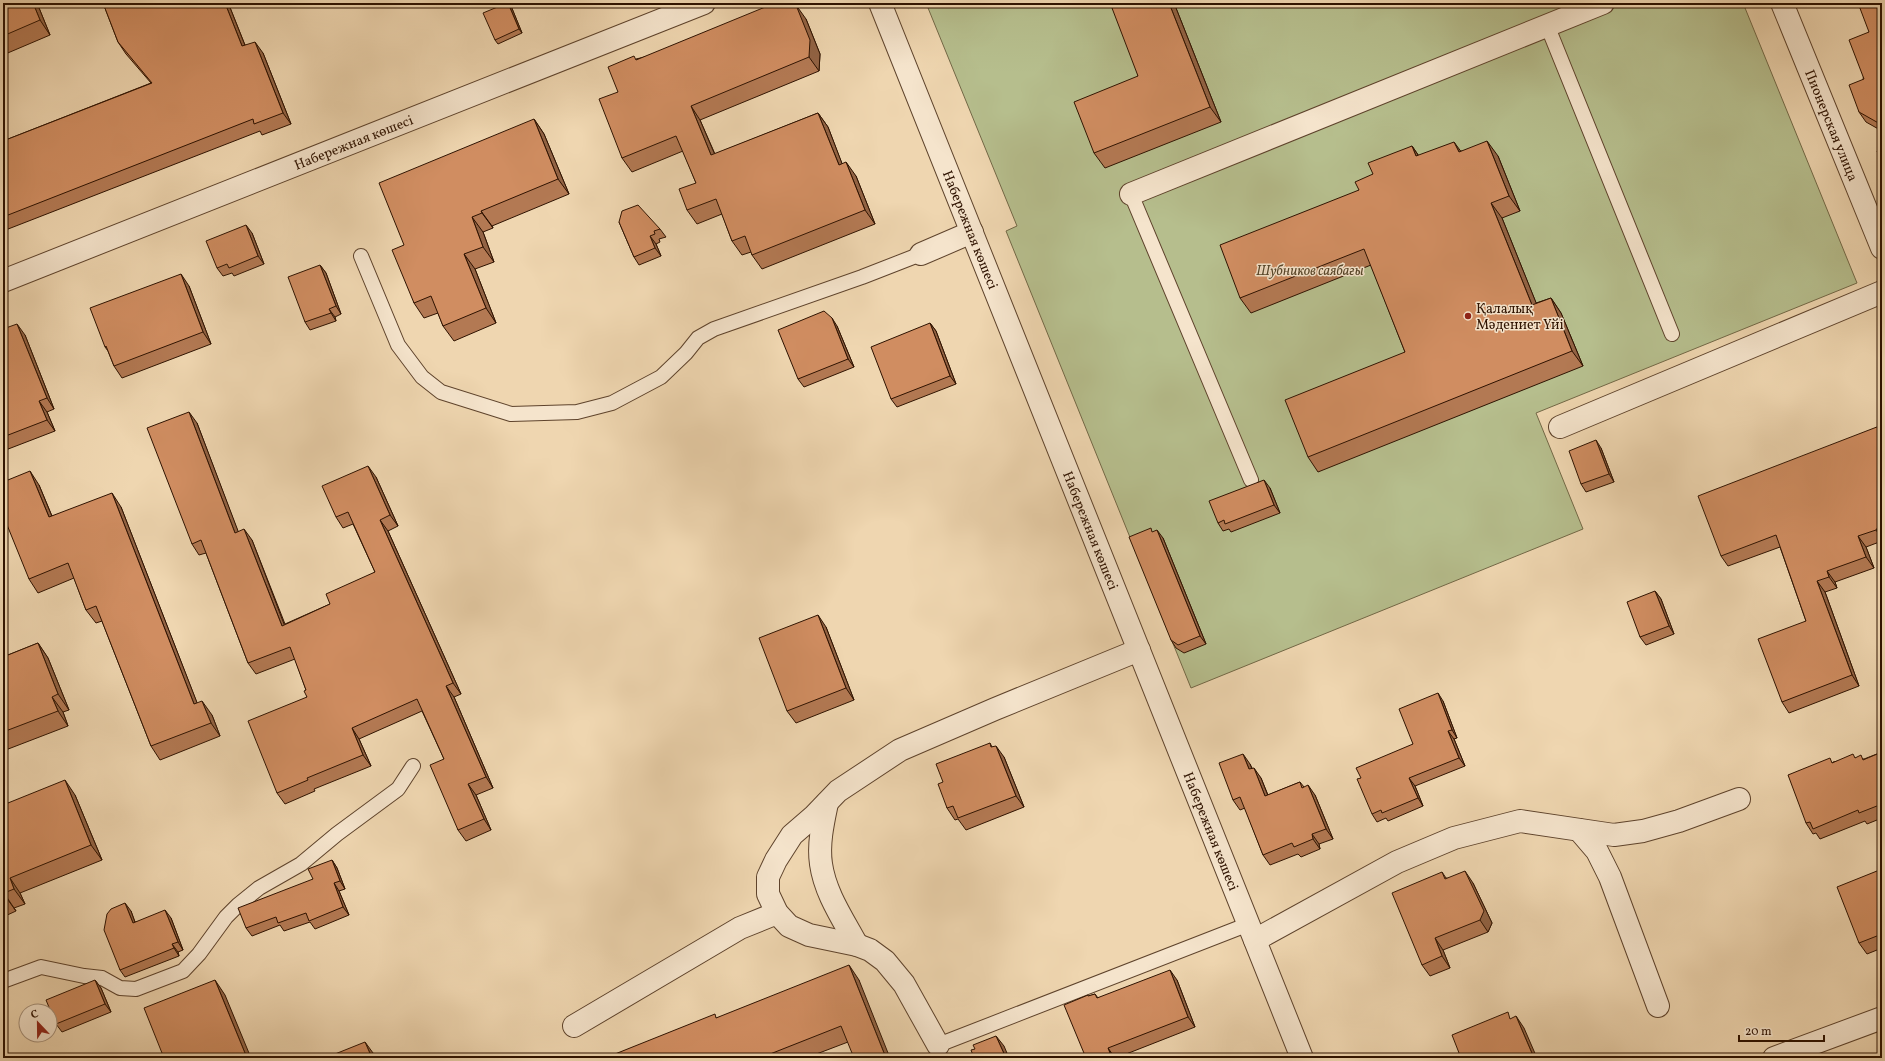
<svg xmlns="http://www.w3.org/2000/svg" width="1885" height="1061" viewBox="0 0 1885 1061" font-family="Vollkorn,serif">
  <rect width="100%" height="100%" fill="#efd6b0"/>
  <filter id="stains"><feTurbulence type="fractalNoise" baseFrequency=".005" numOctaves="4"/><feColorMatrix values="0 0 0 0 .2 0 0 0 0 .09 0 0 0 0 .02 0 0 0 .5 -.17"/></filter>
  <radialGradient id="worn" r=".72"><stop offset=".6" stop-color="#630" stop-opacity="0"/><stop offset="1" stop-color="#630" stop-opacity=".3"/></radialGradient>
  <polygon fill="#b6be8d" stroke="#726846" points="926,3 1743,3 1857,283 1536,413 1583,529 1191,688 1006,231 1017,226"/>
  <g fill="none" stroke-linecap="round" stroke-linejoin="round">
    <defs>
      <g id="service">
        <polyline points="1547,25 1672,334"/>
        <polyline points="1131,194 1251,480"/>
        <polyline points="361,256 398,345 422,377 441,392 511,414 577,412 612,403 661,377 686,353 698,338 714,329 862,277 921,254"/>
        <polyline points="3,981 41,967 84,976 102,978 120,988 136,989 183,971 199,954 226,917 238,905 259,888 301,864 337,834 398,789 413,766"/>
        <polyline points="938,1045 1249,924"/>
      </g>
      <g id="minor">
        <path id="s1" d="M 880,3 L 1302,1058"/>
        <path id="s2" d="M 1782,3 L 1882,248"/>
        <polyline points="1131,194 1603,3"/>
        <polyline points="921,254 972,232"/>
        <path id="s3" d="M 3,281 L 704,3"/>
        <polyline points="1560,427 1882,292"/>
        <path d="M 827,803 C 823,822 818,844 821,864 C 825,893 843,919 857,945"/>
        <polyline points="1579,830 1597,851 1610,877 1658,1006"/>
        <polyline points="1255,940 1397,862 1454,838 1520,821 1614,835 1643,831 1679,821 1739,799"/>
        <polyline points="574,1026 740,928 777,913"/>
        <polyline points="938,1045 904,984 885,961 870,950 857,945 809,935 789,926 777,913 768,894 768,877 776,860 792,835 814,816 838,791 900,750 995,709 1139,650"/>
      </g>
      <polyline id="tertiary" points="1774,1058 1882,1018"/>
    </defs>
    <use href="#service" stroke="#5e432c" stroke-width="16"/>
    <use href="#minor" stroke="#5e432c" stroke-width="24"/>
    <use href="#tertiary" stroke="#5e432c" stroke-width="24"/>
    <use href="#service" stroke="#f5e4cc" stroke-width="14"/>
    <use href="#minor" stroke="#f5e4cc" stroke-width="22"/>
    <use href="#tertiary" stroke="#f5e4cc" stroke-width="22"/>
  </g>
  <g fill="#b37953" stroke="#2e1200">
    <polygon points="3,3 37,3 50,35 3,55"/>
    <polygon points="103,3 234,3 229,5 245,45 263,53 291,124 262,135 260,131 3,231 3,141 151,83 126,54 118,42"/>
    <polygon points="1125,3 1174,3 1221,122 1105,168 1094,153 1138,76"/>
    <polygon points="1882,3 1882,131 1866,122 1859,112 1869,32"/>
    <polygon points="511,6 522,33 498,44 495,40"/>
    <polygon points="806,19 820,54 819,71 700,120 715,154 818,113 828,127 842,164 856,176 875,224 762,269 752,255 751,252 742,255 732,241 722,214 697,224 687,210 696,183 683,151 632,172 622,158 618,92 636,59"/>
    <polygon points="534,119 544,134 569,194 492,226 493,228 483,232 494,262 475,269 496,323 454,341 443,326 438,313 424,318 414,303 404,245"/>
    <polygon points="1412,146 1419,156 1461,151 1498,156 1520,211 1502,218 1536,303 1551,298 1561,313 1583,366 1318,472 1308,457 1405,352 1371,265 1251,313 1240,298 1359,190 1373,174"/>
    <polygon points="619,222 660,229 666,237 659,239 660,242 656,244 661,256 639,265 634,257"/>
    <polygon points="252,233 264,264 234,276 232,273 223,276 217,268"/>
    <polygon points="320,265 326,273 341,314 335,317 336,321 310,330 305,322"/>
    <polygon points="189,286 211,344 122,378 114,366 108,351 105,347"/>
    <polygon points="930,323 936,331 956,384 897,407 891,399"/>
    <polygon points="837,326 854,367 804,387 798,379"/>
    <polygon points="3,329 25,335 54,409 47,412 55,431 3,451"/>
    <polygon points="197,423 238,532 252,540 285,624 330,604 375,572 353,524 343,528 336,517 376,477 398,526 388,531 461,694 454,697 493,788 476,795 491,830 466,841 458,830 444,759 422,711 359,739 371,766 314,789 315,791 285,804 277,793 307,697 306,690 295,659 256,674 248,663 206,553 199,555 192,544"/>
    <polygon points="1882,425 1882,541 1866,547 1874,568 1835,582 1837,588 1825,592 1859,686 1789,713 1782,702 1806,621 1780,547 1728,566 1721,556"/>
    <polygon points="1601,448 1614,482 1586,492 1581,484"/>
    <polygon points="39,485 52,516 121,507 197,703 212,715 220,736 160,760 151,746 102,621 96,623 86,610 74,578 38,593 29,579"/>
    <polygon points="1270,488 1280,513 1231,532 1229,529 1223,531 1218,523"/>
    <polygon points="1153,532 1163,538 1206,644 1184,653 1176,648 1171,640"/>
    <polygon points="1655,591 1661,599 1674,634 1646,645 1640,637"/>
    <polygon points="826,627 854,700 796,723 787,711"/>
    <polygon points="38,643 48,658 69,710 63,712 68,726 3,751 3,657"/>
    <polygon points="1443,701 1457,738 1454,739 1465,766 1415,786 1423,806 1388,821 1386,818 1377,822 1372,814 1413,744"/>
    <polygon points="990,743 992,747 1004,757 1024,807 966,830 958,819 955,820 947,808 943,782"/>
    <polygon points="1882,752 1882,818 1867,824 1865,821 1820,839 1816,833 1813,834 1806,823 1833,762 1855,758 1864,759"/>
    <polygon points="1250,764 1252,768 1261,778 1268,795 1300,782 1304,787 1315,795 1333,839 1319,844 1320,849 1301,857 1298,854 1270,865 1263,855 1245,808 1240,810 1233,800"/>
    <polygon points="75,795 102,860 20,893 25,904 14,908 16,911 3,917 3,805"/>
    <polygon points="332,860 337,868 345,889 339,891 349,915 315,929 310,922 284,931 280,925 252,936 246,928 313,879"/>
    <polygon points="1882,869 1882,948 1867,954 1859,943"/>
    <polygon points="1442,872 1446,878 1473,883 1492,923 1488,932 1443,950 1450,968 1430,976 1422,965"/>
    <polygon points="131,911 135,922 171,918 183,950 178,952 179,956 125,977 120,970"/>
    <polygon points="95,980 101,988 111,1012 62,1032 56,1024"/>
    <polygon points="859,980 848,1042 806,1058 605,1058 717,1018"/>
    <polygon points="1177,980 1195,1027 1116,1058 1086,1058 1089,996 1095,994 1098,998"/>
  </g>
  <g fill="#926344" stroke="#2e1200">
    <polygon points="33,3 37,3 50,35 40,20"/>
    <polygon points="225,3 228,3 229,5 250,58 242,46"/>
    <polygon points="508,3 511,6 522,33 519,29"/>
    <polygon points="1169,3 1174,3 1221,122 1210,107"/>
    <polygon points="796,5 806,19 820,54 819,71 809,57"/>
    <polygon points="255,42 263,53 291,124 283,113"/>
    <polygon points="691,106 700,120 721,169 711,155"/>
    <polygon points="818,113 828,127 848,179 839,165"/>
    <polygon points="534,119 544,134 569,194 558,179"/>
    <polygon points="1487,141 1498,156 1520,211 1509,196"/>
    <polygon points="1454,142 1465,157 1459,152"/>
    <polygon points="1412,146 1422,161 1416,156"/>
    <polygon points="846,162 856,176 875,224 865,210"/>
    <polygon points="1491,203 1502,218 1543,320 1532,305"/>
    <polygon points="481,211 492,226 493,228 482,213"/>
    <polygon points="472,217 483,232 494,262 483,247"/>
    <polygon points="246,225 252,233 264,264 258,256"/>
    <polygon points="650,236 656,244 661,256 655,248"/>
    <polygon points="464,254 475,269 496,323 486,308"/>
    <polygon points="320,265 326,273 341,314 336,306"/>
    <polygon points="181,274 189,286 211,344 203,332"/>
    <polygon points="1551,298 1561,313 1583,366 1572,351"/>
    <polygon points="329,309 335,317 336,321 331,313"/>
    <polygon points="832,318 837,326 854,367 848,359"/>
    <polygon points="930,323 936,331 956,384 950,376"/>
    <polygon points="17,324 25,335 54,409 47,398"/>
    <polygon points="39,401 47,412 55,431 47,420"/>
    <polygon points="189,412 197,423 243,544 235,533"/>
    <polygon points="1596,440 1601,448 1614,482 1609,474"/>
    <polygon points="368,466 376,477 398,526 390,515"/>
    <polygon points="30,471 39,485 58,531 49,517"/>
    <polygon points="1264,480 1270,488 1280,513 1274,505"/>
    <polygon points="112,493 121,507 203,718 194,704"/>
    <polygon points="380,520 388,531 461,694 453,683"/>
    <polygon points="1880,524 1882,526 1882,539 1876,530"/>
    <polygon points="244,529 252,540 289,637 282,626"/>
    <polygon points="1157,530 1163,538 1206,644 1200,636"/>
    <polygon points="1858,536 1866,547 1874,568 1866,557"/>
    <polygon points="1827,571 1835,582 1837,588 1829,577"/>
    <polygon points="1817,581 1825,592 1859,686 1852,675"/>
    <polygon points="1655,591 1661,599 1674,634 1669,626"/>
    <polygon points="818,615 826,627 854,700 846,688"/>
    <polygon points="38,643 48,658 69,710 58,694"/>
    <polygon points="446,686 454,697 493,788 486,777"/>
    <polygon points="1438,693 1443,701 1457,738 1452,730"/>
    <polygon points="52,697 63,712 68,726 58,711"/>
    <polygon points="202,701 212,715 220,736 211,723"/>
    <polygon points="352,728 359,739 371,766 363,755"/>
    <polygon points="1448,731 1454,739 1465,766 1459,758"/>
    <polygon points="996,746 1004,757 1024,807 1016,796"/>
    <polygon points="1243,754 1250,764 1256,779 1249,769"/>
    <polygon points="1254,768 1261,778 1272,806 1265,796"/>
    <polygon points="1409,778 1415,786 1423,806 1418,798"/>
    <polygon points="65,780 75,795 102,860 91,845"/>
    <polygon points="468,784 476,795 491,830 484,819"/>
    <polygon points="1308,785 1315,795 1333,839 1326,829"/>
    <polygon points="1312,834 1319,844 1320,849 1313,839"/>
    <polygon points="332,860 337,868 345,889 340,881"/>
    <polygon points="1465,871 1473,883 1492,923 1488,932 1480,920"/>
    <polygon points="10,878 20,893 25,904 14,889"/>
    <polygon points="334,883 339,891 349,915 343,907"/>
    <polygon points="4,893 16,911 5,896"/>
    <polygon points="125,903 131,911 138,931 133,923"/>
    <polygon points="165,910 171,918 183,950 178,942"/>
    <polygon points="1435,938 1443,950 1450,968 1442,956"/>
    <polygon points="172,944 178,952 179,956 174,948"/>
    <polygon points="849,965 859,980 890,1058 886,1058"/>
    <polygon points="1170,970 1177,980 1195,1027 1188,1017"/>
    <polygon points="95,980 101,988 111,1012 105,1004"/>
    <polygon points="215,980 225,995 251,1058 247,1058"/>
    <polygon points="1516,1016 1524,1028 1537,1058 1534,1058"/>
    <polygon points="996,1036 1004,1046 1009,1058 1006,1058"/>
    <polygon points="365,1042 376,1057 376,1058 372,1058"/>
    <polygon points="1108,1048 1115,1058 1112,1058"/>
  </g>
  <g fill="#d08d61" stroke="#2e1200">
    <polygon points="3,3 33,3 40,20 3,36"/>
    <polygon points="103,3 225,3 242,46 255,42 283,113 254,124 253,119 3,217 3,141 152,83 118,42"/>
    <polygon points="507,3 508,3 519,29 495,40 483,13"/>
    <polygon points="775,3 793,3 796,5 810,40 809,57 691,106 711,155 818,113 839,165 846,162 865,210 752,255 745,236 732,241 716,199 687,210 679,189 696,183 676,136 622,158 599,99 618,92 608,67 634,56 636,60"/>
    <polygon points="1125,3 1169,3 1210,107 1094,153 1074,102 1138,76 1112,8"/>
    <polygon points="1858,3 1882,3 1882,125 1859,112 1849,85 1864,79 1849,40 1869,32"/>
    <polygon points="534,119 558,179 481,211 482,213 472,217 483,247 464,254 486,308 443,326 431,296 414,303 392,250 404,245 379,183"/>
    <polygon points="1487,141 1509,196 1491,203 1532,305 1551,298 1572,351 1308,457 1285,400 1405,352 1364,249 1240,298 1220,245 1359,190 1355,182 1373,174 1368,163 1412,146 1416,156 1454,142 1459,152"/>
    <polygon points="1882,149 1882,163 1877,151"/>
    <polygon points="638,205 660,229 654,231 655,234 650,236 655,248 634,257 619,222 622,211"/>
    <polygon points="246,225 258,256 229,268 227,264 217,268 206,241"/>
    <polygon points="320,265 336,306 329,309 331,313 305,322 288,277"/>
    <polygon points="181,274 203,332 114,366 106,346 105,347 90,308"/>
    <polygon points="824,311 832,318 848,359 798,379 778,330"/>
    <polygon points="930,323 950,376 891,399 871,347"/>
    <polygon points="17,324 47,398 39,401 47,420 3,437 3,329"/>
    <polygon points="189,412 235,533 244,529 282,626 330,604 326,594 375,572 348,512 336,517 322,486 368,466 390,515 380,520 453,683 446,686 486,777 468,784 484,819 458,830 430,765 444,759 417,699 352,728 363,755 307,778 308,780 277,793 248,721 307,697 304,691 306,690 290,647 248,663 201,540 192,544 147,428"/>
    <polygon points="1882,425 1882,523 1880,524 1876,530 1858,536 1866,557 1827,571 1829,577 1817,581 1852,675 1782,702 1758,639 1806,621 1776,535 1721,556 1698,496"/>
    <polygon points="1596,440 1609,474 1581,484 1569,451"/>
    <polygon points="30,471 49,517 112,493 194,704 202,701 211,723 151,746 96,606 86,610 68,563 29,579 3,515 3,482"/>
    <polygon points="1264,480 1274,505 1225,524 1224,520 1218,523 1209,501"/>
    <polygon points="1151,528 1152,532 1157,530 1200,636 1178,645 1171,640 1129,537"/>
    <polygon points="1655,591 1669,626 1640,637 1627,602"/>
    <polygon points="818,615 846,688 787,711 759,638"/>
    <polygon points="38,643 58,694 52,697 58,711 3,732 3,657"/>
    <polygon points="1438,693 1452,730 1448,731 1459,758 1409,778 1418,798 1382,813 1381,810 1372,814 1357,779 1361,778 1356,768 1413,744 1399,709"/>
    <polygon points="990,743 991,747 996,746 1016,796 958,818 953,806 947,808 938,784 943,782 936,764"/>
    <polygon points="1882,752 1882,804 1859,813 1858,810 1813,829 1810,822 1806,823 1788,775 1830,758 1832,763 1853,754 1855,758 1861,755 1863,760"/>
    <polygon points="1243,754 1249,769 1254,768 1265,796 1300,782 1302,788 1308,785 1326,829 1312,834 1313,839 1294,847 1292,843 1263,855 1240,797 1233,800 1219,763"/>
    <polygon points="65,780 91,845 10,878 14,889 4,893 5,896 3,897 3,805"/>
    <polygon points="332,860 340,881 334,883 343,907 309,921 306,913 278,923 276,917 246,928 238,908 313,879 308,869"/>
    <polygon points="1882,869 1882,934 1859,943 1837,887"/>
    <polygon points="1465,871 1484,911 1480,920 1435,938 1442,956 1422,965 1392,893 1442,872 1445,879"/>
    <polygon points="125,903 133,923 165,910 178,942 172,944 174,948 120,970 104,930 107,914 111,909"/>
    <polygon points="849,965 886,1058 854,1058 841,1026 760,1058 605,1058 715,1014 716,1018"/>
    <polygon points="1170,970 1188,1017 1108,1048 1112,1058 1086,1058 1064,1005 1088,995 1088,996 1095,994 1097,998"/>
    <polygon points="95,980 105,1004 56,1024 46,1000"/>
    <polygon points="215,980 247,1058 164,1058 144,1008"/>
    <polygon points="1508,1012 1510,1019 1516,1016 1534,1058 1461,1058 1452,1035"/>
    <polygon points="996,1036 1006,1058 974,1058 971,1050 975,1049 973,1045"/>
    <polygon points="365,1042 372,1058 325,1058"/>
  </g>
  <circle fill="#8f2418" stroke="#f5e4cc" stroke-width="1.5" cx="1468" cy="316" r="4"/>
  <g text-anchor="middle" stroke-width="3" stroke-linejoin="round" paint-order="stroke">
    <g font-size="14" fill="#2e1200" stroke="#f5e4cc">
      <text dy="5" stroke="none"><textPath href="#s2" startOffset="132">Пионерская улица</textPath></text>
      <text dy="5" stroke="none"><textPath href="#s3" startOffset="377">Набережная көшесі</textPath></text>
      <text dy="5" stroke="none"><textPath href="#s1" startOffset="244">Набережная көшесі</textPath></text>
      <text dy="5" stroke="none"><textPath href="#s1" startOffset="568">Набережная көшесі</textPath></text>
      <text dy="5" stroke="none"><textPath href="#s1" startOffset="892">Набережная көшесі</textPath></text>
    </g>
    <g font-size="14" font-style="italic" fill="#57462a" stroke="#f5e4cc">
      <text x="1310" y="275">Шубников саябағы</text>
    </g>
    <g font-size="14" fill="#2e1200" stroke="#f5e4cc" text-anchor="start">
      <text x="1476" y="313">Қалалық<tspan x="1476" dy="16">Мәдениет Үйі</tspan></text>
    </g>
  </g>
  <rect width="1885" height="1061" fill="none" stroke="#efd6b0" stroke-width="16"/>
  <rect x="4" y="4" width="1877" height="1053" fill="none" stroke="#2e1200" stroke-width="2"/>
  <rect x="8" y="8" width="1869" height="1045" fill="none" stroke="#2e1200"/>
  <g transform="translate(38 1023) rotate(338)"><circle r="19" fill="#f5e4cc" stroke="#a5907a"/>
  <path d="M0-3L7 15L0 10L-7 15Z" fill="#8f2418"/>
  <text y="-6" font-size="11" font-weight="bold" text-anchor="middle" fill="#2e1200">С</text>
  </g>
  <path d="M1739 1035v6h85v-6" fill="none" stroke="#2e1200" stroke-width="2"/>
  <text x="1745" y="1035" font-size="12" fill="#2e1200" stroke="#f5e4cc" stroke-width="3" paint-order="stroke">20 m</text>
  <rect width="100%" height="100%" filter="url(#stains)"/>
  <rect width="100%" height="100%" fill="url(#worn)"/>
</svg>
